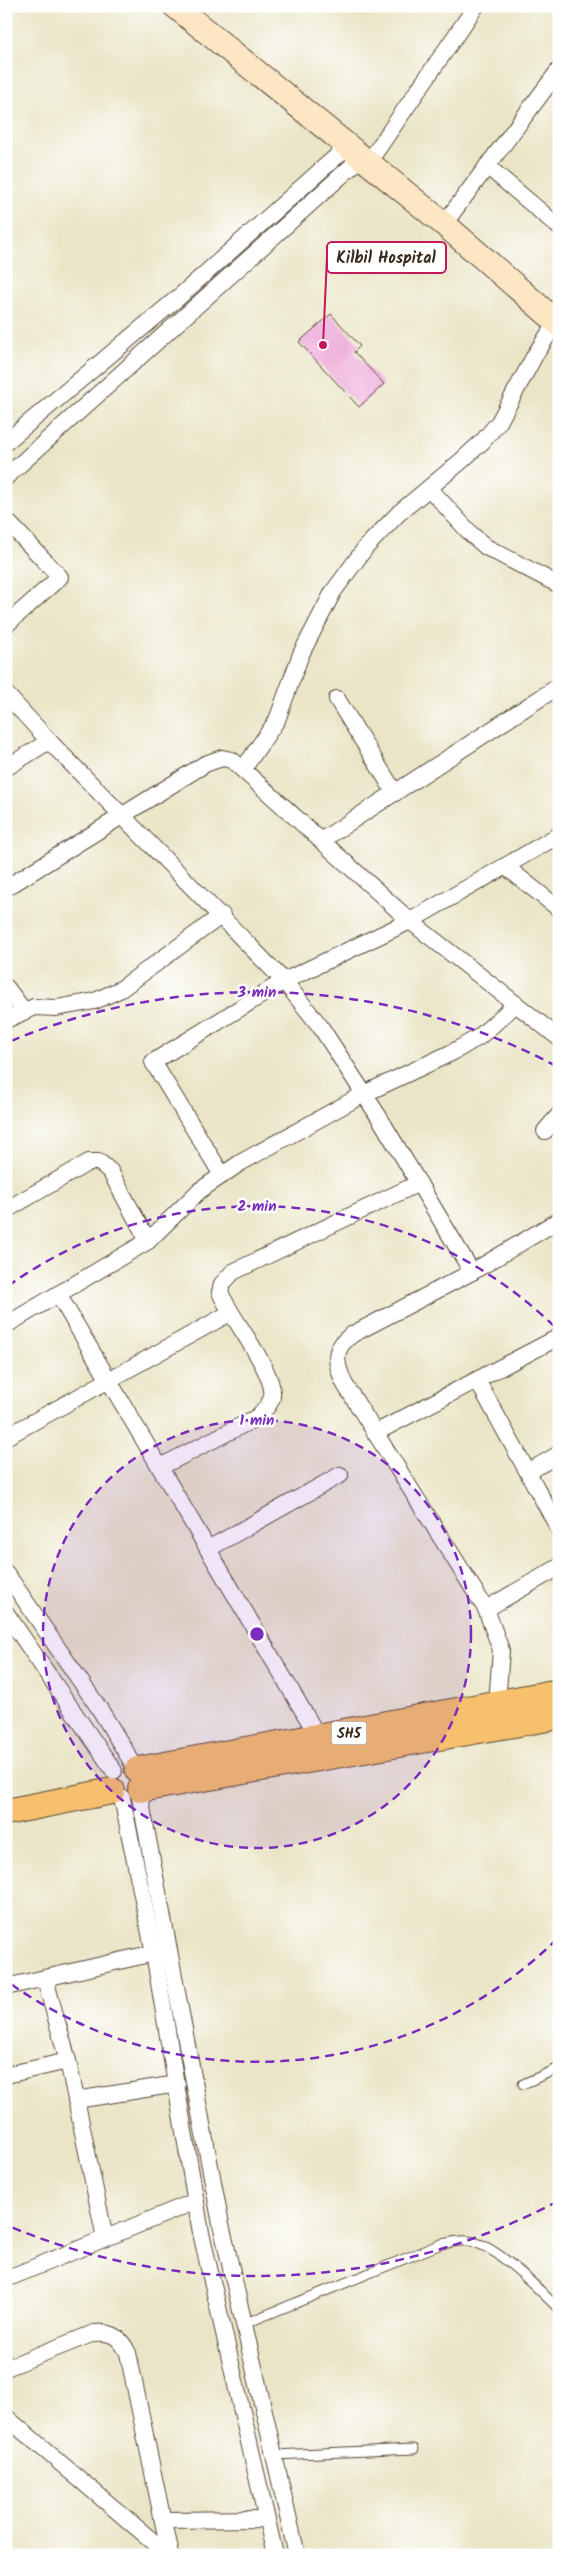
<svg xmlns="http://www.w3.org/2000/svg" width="565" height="2561" viewBox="0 0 565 2561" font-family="Kalam,sans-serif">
  <rect width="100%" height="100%" fill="#fff"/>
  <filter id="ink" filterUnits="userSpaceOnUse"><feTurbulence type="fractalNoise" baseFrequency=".02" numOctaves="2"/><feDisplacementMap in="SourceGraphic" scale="10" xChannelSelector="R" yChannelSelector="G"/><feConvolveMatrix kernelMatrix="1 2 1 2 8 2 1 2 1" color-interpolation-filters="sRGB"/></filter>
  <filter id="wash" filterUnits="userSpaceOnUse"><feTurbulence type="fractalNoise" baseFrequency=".0096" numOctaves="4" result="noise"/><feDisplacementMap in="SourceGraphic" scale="20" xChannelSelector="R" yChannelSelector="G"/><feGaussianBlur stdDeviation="1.12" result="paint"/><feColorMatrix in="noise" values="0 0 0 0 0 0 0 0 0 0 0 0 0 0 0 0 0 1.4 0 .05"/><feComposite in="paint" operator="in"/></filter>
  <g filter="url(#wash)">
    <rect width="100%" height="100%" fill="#eae5c6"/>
    <g id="blocks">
      <polygon fill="#eda6d7" points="331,314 360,346 354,352 384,384 359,407 299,342"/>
    </g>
  </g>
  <g filter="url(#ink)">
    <use href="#blocks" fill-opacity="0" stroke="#554637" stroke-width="1"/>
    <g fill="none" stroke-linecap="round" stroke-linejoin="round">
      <defs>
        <g id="lane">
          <polyline points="523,2084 559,2068"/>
          <path d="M 244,2324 L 441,2244 C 449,2243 460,2240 468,2241 C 495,2243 539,2290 559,2309"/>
          <polyline points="274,2455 414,2449"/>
        </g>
        <g id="street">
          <polyline points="368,163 476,6"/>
          <polyline points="487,166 559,227"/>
          <polyline points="444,224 559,70"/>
          <polyline points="6,442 180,296 348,146"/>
          <polyline points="6,477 362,157"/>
          <polyline points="429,488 471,534 486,547 559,585"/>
          <polyline points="6,520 60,577 6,625"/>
          <polyline points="6,694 49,741 284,981 320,1026 379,1117 472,1272"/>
          <polyline points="337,699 395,793"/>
          <polyline points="6,768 49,741"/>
          <polyline points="244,768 277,720 301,654 333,592 366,547 399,513 460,462 483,441 499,422 535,355 559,318"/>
          <polyline points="322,840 559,686"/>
          <polyline points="505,866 559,909"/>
          <polyline points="6,888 205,764 222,758 232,760 410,921 559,1038"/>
          <polyline points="6,987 24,1011"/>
          <polyline points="6,1020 34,1007 56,1008 95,1001 121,989 222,915"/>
          <polyline points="545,1131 559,1115"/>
          <polyline points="222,1175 153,1062 284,981 410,921 559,835"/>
          <polyline points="6,1210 89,1162 99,1162 110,1171 148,1241"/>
          <polyline points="58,1294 319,1738"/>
          <polyline points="6,1325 148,1241 199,1191 240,1163 364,1094 453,1052 479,1037 516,1004"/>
          <polyline points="477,1380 559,1529"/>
          <polyline points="375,1433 559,1337"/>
          <polyline points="6,1437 230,1313"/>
          <path d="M 160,1467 L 256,1418 C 262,1412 271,1405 272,1396 C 276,1373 230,1317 220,1292 L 222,1284 L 233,1272 L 419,1183"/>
          <polyline points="528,1472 559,1454"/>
          <polyline points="208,1549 340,1475"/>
          <polyline points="6,1573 99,1708 135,1767"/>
          <polyline points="486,1609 559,1567"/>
          <polyline points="6,1613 114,1771"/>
          <path d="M 497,1704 L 501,1650 L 486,1609 L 344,1383 C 335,1362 332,1348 353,1334 L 472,1272 L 559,1220"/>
          <polyline points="139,1792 221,2224 297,2555"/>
          <polyline points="122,1798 154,1953 201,2233 275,2555"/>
          <polyline points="45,1979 68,2061 105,2238"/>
          <polyline points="6,1987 154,1953"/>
          <polyline points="6,2075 68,2061"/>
          <polyline points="76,2100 177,2084"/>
          <polyline points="6,2279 196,2201"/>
          <path d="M 6,2368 L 94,2333 C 112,2331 120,2337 128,2353 L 170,2555"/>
          <polyline points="6,2417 169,2555"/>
          <polyline points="163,2520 267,2519"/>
        </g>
        <polyline id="secondary" points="175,6 444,224 559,324"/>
        <g id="primary">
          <polyline points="138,1770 559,1692"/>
          <polyline points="141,1789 559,1716"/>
          <polyline points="6,1812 112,1791"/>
        </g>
      </defs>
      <use href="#lane" stroke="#554637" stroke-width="11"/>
      <use href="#street" stroke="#554637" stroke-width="18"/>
      <use href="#secondary" stroke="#554637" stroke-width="26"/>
      <use href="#primary" stroke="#554637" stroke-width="28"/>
      <use href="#lane" stroke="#fff" stroke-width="9"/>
      <use href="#street" stroke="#fff" stroke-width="16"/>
      <use href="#secondary" stroke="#fce6c4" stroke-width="24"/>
      <use href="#primary" stroke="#f7c06c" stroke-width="26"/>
    </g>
  </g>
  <circle cx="257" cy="1634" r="214" fill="#7b2cbf" fill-opacity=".12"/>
  <g fill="none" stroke="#7b2cbf" stroke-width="2.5" stroke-dasharray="9 6">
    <circle cx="257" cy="1634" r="214"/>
    <path d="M557 1939A428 428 0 0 1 8 1982M8 1286A428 428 0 0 1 557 1329"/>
    <path d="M558 2201A642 642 0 0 1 11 2227M11 1041A642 642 0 0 1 558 1067"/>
  </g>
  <g text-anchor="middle" stroke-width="5" stroke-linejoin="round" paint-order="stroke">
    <rect fill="#fff" stroke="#766a62" stroke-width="1" x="331.5" y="1721.5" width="35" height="23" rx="4"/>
    <g font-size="14" font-weight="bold" fill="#3b2a1e">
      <text x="349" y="1738">SH5</text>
    </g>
  </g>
  <circle cx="257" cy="1634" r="8" fill="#7b2cbf" stroke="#fff" stroke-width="2.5"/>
  <g font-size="15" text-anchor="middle" font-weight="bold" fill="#7b2cbf" stroke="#fff" stroke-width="5" stroke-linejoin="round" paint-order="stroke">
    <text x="257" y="997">3 min</text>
    <text x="257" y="1211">2 min</text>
    <text x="257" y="1425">1 min</text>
  </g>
  <path fill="none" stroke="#c2185b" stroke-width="2" d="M323 345L327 257"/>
  <circle fill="#c2185b" stroke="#fff" stroke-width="2" cx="323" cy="345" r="5"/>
  <rect fill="#fff" stroke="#c2185b" stroke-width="2" x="327" y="242" width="119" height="31" rx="5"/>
  <g font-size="16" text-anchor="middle" font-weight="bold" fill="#3b2a1e">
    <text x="386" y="263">Kilbil Hospital</text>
  </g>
  <rect width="565" height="2561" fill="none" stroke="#fff" stroke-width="25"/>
</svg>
